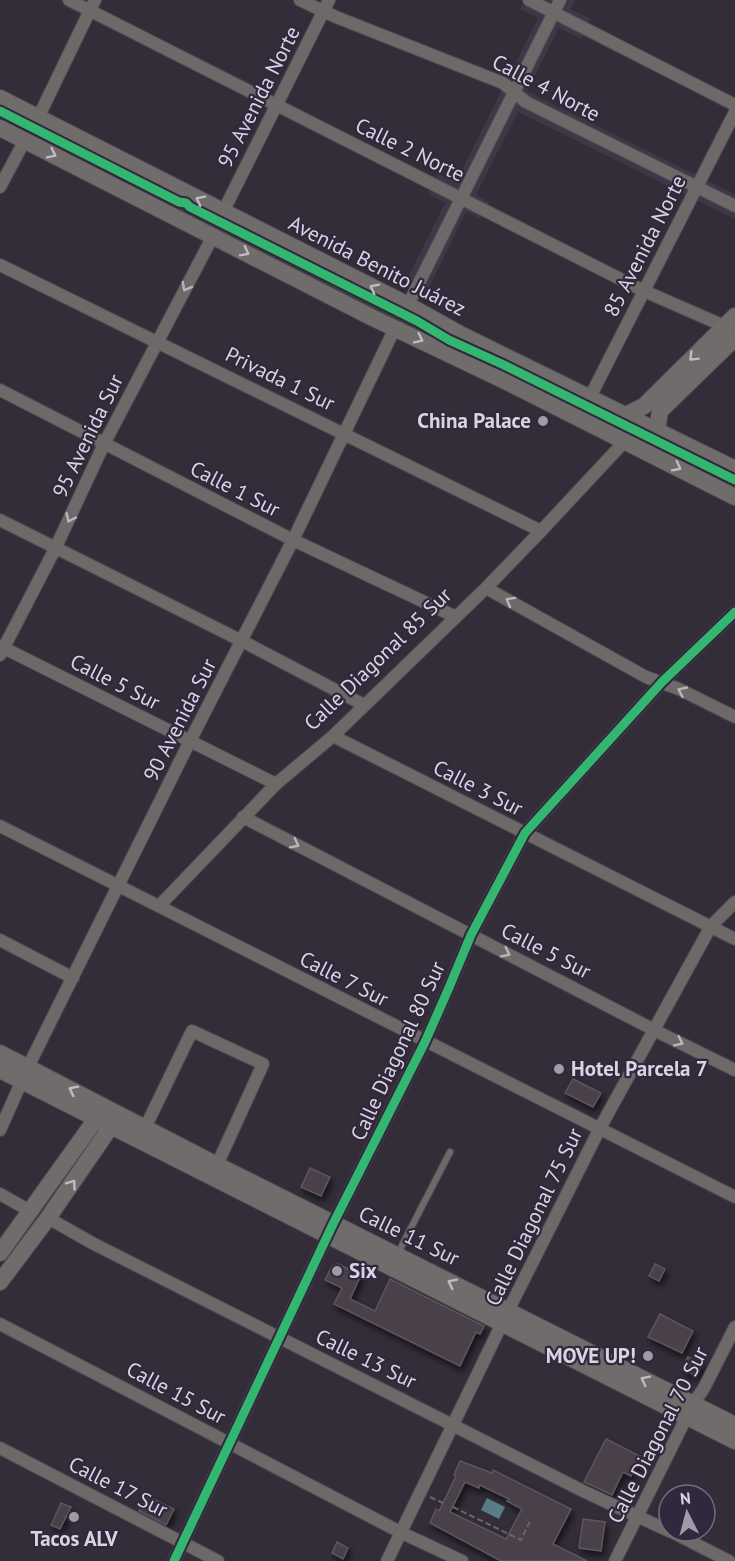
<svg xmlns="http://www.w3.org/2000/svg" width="735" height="1561" viewBox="0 0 735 1561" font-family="'PT Sans',sans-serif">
  <defs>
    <filter id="shadow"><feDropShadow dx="2.5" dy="4.5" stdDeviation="3" flood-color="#0009"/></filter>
  </defs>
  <rect width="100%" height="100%" fill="#322d38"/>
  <polygon fill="#3c3848" points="524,0 575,0 571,9 591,19 581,39 559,28 527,91 735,194 735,219 518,112 476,195 489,202 481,219 466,212 425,296 404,285 445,203 428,194 438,174 456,182 538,18 520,9"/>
  <g fill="#39443a">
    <polygon points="0,108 106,162 107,168 98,169 0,120"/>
    <polygon points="141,178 461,342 461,347 454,349 135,187 134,183 136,179"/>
    <polygon points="513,367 735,479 735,488 509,375 508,369"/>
  </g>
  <polygon fill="#587d88" points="487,1498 505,1507 499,1519 481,1510"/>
  <g fill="#494148" stroke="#5d555e" stroke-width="1.5" fill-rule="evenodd" filter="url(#shadow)">
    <polygon points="573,1079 601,1093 593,1107 565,1093"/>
    <polygon points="310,1168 330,1177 321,1196 301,1187"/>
    <polygon points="338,1264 361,1275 350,1299 375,1311 390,1279 484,1326 480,1334 476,1332 460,1366 334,1304 342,1288 325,1280 332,1266"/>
    <polygon points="655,1264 665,1269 659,1281 649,1276"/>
    <polygon points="660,1314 693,1331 682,1353 648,1337"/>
    <polygon points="688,1357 702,1364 696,1376 682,1369"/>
    <polygon points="606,1439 640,1456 631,1476 623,1472 612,1495 584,1482"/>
    <path d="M 460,1461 L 492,1473 L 493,1470 L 571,1509 L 553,1544 L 587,1561 L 501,1561 L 430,1523 L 436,1509 L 439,1511 L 456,1476 L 454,1475 ZM 465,1482 L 479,1488 L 480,1485 L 509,1499 L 507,1501 L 522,1509 L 506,1539 L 450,1512 Z"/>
    <polygon points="147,1496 174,1509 166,1525 139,1511"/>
    <polygon points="61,1503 71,1507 60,1529 51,1525"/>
    <polygon points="583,1519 605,1522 601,1551 579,1548"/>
    <polygon points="337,1542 348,1548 343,1559 332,1553"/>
  </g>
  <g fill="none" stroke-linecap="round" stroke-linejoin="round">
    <defs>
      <polyline id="service" points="397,1255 450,1152"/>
      <g id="minor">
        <polyline points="69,0 644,291 731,329"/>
        <polyline points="300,0 336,17 503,83 526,102 735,206"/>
        <polyline points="529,0 735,105"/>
        <polyline points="38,118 95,0"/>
        <polyline points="0,187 25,140"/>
        <polyline points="223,212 329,0"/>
        <polyline points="0,265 541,531"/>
        <polyline points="408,305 560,0"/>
        <polyline points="0,390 293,540 456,617"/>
        <polyline points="590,397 735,112"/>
        <polyline points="0,520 242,641 364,705"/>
        <polyline points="486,588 646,677 679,689 735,717"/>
        <polyline points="0,646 276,784"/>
        <polyline points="0,655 55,549 104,444 213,236"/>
        <polyline points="333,736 735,939"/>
        <polyline points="243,817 662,1034 735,1070"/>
        <polyline points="0,826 735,1197"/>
        <polyline points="159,906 276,784 333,736 486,588 541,531 625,441"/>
        <polyline points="0,940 73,978"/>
        <polyline points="145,1128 192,1031 263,1064 217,1165"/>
        <polyline points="0,1130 28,1067 190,741 293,540 395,328"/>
        <polyline points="0,1194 30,1211"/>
        <polyline points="48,1218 94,1244 583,1491 669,1531"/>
        <polyline points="0,1324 402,1533 462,1561"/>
        <polyline points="0,1448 218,1561"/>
        <polyline points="670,1531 729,1561"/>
        <polyline points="174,1561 333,1224 425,1042 448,990 471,935 525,833 662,682 735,612"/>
        <polyline points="387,1561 508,1311 600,1128 711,926 735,902"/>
        <polyline points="615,1561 693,1404 704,1388 735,1327"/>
      </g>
      <g id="secondary">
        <polyline points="0,98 408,305 462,335 735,469"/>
        <polyline points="0,128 373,318 503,380 735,497"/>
        <polyline points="626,415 644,406 735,316"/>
        <polyline points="657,430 660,411 735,338"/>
        <polyline points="0,1053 217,1165 735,1425"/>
        <polyline points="0,1070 735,1441"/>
        <polyline points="0,1253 96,1119 102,1113"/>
        <polyline points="0,1282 48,1218 116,1119"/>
      </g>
    </defs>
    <use href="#service" stroke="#4d4952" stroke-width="8"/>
    <use href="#minor" stroke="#4d4952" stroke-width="14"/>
    <use href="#secondary" stroke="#4d4952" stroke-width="18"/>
    <g stroke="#696669" stroke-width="2" stroke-dasharray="6 3" stroke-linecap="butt">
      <polyline points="430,1497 443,1503"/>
      <polyline points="453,1507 521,1540 531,1519"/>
    </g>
    <use href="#service" stroke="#6d6968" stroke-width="6"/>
    <use href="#minor" stroke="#6d6968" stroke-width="12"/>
    <use href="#secondary" stroke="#706c6c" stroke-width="16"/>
    <defs>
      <g id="cycleway">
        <polyline points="0,111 179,202 186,203 190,207 417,321 449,340 504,365 735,480"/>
        <polyline points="174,1561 333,1224 425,1042 448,990 471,935 525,833 662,682 735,612"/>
      </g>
    </defs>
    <use href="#cycleway" stroke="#32283d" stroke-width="13"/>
    <use href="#cycleway" stroke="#33b770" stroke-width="9"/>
  </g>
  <defs><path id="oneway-chevron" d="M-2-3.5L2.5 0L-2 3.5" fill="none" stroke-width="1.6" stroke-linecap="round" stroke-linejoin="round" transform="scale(1.5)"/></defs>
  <g stroke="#c0bac4">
    <use href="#oneway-chevron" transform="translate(52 154) rotate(26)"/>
    <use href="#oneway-chevron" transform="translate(200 200) rotate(-153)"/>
    <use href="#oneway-chevron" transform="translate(245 252) rotate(27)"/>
    <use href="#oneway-chevron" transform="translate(374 288) rotate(-153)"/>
    <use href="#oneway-chevron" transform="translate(419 339) rotate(26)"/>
    <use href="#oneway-chevron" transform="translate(693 357) rotate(135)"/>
    <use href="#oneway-chevron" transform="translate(677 467) rotate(27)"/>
    <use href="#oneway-chevron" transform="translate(73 1090) rotate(-153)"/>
    <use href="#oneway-chevron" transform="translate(72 1184) rotate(-55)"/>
    <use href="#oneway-chevron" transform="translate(452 1283) rotate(-153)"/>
    <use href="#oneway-chevron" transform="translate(645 1380) rotate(-153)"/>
  </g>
  <g stroke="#b9b4bd">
    <use href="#oneway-chevron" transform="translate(186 287) rotate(118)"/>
    <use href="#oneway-chevron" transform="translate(70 518) rotate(115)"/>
    <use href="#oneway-chevron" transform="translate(510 601) rotate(-151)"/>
    <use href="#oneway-chevron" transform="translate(682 691) rotate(-155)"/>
    <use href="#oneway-chevron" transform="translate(295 844) rotate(27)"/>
    <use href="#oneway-chevron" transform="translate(506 953) rotate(27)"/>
    <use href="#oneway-chevron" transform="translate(679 1042) rotate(26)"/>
  </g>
  <g fill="#9f9aa6" stroke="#32283d" stroke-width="2">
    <circle cx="543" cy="421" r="6"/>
    <circle cx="559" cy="1069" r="6"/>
    <circle cx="337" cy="1271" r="6"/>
    <circle cx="648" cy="1356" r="6"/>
    <circle cx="74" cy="1517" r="6"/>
  </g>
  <g text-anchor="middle" stroke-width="4.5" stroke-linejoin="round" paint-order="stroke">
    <g font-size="21" fill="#dad4e2" stroke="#32283d">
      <text transform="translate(546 88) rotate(28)" y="7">Calle 4 Norte</text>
      <text transform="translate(259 97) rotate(-63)" y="7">95 Avenida Norte</text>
      <text transform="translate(410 150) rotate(26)" y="7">Calle 2 Norte</text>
      <text transform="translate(645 246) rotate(-63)" y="7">85 Avenida Norte</text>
      <text transform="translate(377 266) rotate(27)" y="7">Avenida Benito Juárez</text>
      <text transform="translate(280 379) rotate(26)" y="7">Privada 1 Sur</text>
      <text transform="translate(88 436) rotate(-64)" y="7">95 Avenida Sur</text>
      <text transform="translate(235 489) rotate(27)" y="7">Calle 1 Sur</text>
      <text transform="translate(378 659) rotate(-44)" y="7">Calle Diagonal 85 Sur</text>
      <text transform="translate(115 682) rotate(27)" y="7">Calle 5 Sur</text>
      <text transform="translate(180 720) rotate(-63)" y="7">90 Avenida Sur</text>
      <text transform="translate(478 788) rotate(27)" y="7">Calle 3 Sur</text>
      <text transform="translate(546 951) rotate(27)" y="7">Calle 5 Sur</text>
      <text transform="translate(344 979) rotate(27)" y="7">Calle 7 Sur</text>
      <text transform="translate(398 1051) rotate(-65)" y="7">Calle Diagonal 80 Sur</text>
      <text transform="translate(534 1217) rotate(-64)" y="7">Calle Diagonal 75 Sur</text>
      <text transform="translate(409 1236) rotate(26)" y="7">Calle 11 Sur</text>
      <text transform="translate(366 1359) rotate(26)" y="7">Calle 13 Sur</text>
      <text transform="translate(176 1393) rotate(28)" y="7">Calle 15 Sur</text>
      <text transform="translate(658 1435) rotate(-63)" y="7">Calle Diagonal 70 Sur</text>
      <text transform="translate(118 1487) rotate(27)" y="7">Calle 17 Sur</text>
    </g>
    <g font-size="21" font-weight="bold" fill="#dad4e2" stroke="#32283d" text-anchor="end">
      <text x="531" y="428">China Palace</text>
      <text x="571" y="1076" text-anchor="start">Hotel Parcela 7</text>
      <text x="349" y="1278" text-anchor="start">Six</text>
      <text x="636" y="1363">MOVE UP!</text>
      <text x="74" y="1546" text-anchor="middle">Tacos ALV</text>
    </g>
  </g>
  <g transform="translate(687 1513) rotate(354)"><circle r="28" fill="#32283d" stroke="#756d7f" stroke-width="1.5"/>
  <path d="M0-4.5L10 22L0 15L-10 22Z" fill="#9f9aa6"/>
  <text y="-9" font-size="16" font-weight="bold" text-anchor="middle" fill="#dad4e2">N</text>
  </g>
</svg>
